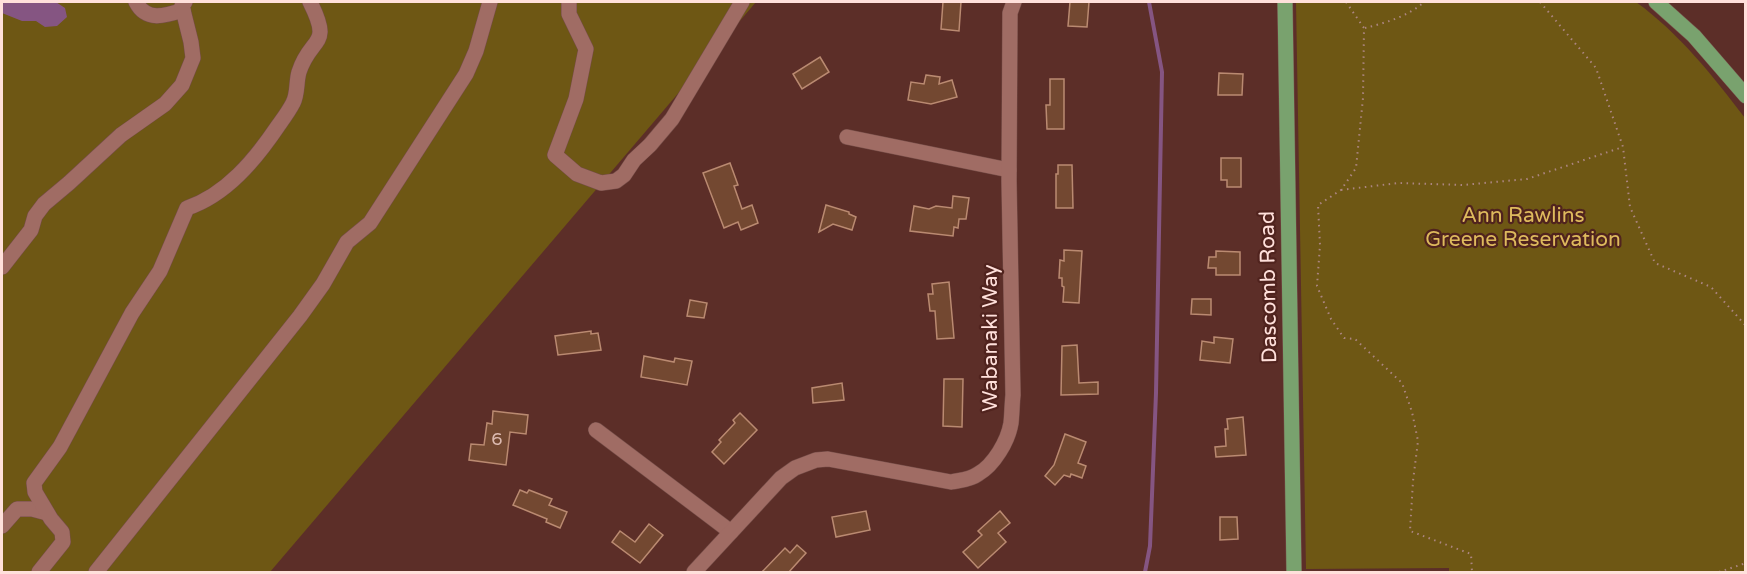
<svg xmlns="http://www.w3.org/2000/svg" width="1747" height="574" viewBox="0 0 1747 574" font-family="'Varela Round',sans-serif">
  <rect width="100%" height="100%" fill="#5c2e28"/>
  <g fill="#6e5714">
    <polygon points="2,2 756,2 270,572 2,572"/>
    <path d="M 1296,2 L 1636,2 C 1680,34 1712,75 1745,118 L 1745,572 L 1449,572 L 1449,568 L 1306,569 Z"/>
  </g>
  <polygon fill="#855582" points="2,2 56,2 65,8 67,17 57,26 45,27 36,21 22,21 2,13"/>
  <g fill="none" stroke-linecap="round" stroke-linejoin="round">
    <polyline stroke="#855582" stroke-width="4" points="1145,572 1150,546 1156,393 1162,72 1149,2"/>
  </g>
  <g fill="#734831" stroke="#ba8a71" stroke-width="1.5">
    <polygon points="943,2 961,2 959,31 941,29"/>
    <polygon points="1070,2 1089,2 1087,27 1068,26"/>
    <polygon points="820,57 829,72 802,89 793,74"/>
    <polygon points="1219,73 1243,74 1242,95 1218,95"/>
    <polygon points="926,75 940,77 939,84 952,80 957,97 931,104 908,100 911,82 924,84"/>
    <polygon points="1050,79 1064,79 1064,129 1047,129 1046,105 1050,105"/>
    <polygon points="1221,158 1241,158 1241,187 1227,187 1227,180 1221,180"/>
    <polygon points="730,163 738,185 734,186 742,209 752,205 758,223 741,230 738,222 724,228 703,173"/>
    <polygon points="1058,165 1072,165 1073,208 1056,208 1056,174 1058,174"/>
    <polygon points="953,196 969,198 966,219 959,219 958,228 954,227 953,236 910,231 914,206 929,209 936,206 952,208"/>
    <polygon points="826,205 849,212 849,214 856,217 852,230 833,224 819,232"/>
    <polygon points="1064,250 1082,251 1079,303 1063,302 1064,287 1062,286 1062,278 1059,278 1060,260 1064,261"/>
    <polygon points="1216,251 1240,252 1240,275 1216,275 1216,268 1208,268 1209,257 1216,257"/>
    <polygon points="949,282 954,338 937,339 935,311 930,311 928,294 933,294 932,284"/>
    <polygon points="1192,299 1211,299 1211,315 1191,314"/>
    <polygon points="690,300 707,303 704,318 687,316"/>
    <polygon points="591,331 591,334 598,333 601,350 558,355 555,336"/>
    <polygon points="1214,337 1233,339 1230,363 1200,360 1202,341 1214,343"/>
    <polygon points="1077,345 1079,383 1098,382 1098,394 1061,395 1062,346"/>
    <polygon points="644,356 674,362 675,358 692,361 687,385 641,377"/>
    <polygon points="944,379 963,379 962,427 943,426"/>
    <polygon points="842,383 844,400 813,403 812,388"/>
    <polygon points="493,411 528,415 526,434 510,432 506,465 469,460 471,444 484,445 487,423 492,424"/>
    <polygon points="740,413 757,430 724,464 712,452 721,442 719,440 735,423 733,420"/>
    <polygon points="1243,417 1246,455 1216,457 1215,447 1226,446 1225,429 1228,429 1227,419"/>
    <polygon points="1065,434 1086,442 1078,463 1086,466 1082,478 1071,474 1070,477 1064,475 1055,485 1045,476 1054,465"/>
    <polygon points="520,490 527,493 529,490 552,499 549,505 567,512 560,528 546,522 547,519 513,505"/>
    <polygon points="866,511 870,530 836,537 832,517"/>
    <polygon points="1000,511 1010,523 998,533 1006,542 978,568 963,552 982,535 978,531"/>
    <polygon points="1220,517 1237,517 1238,539 1220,540"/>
    <polygon points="649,524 663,535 640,563 612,542 620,531 635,542"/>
    <polygon points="797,545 806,553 788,573 761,573 785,548 790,553"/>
  </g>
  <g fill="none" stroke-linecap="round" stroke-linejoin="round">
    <defs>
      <g id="minor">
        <path d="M 136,2 C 146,22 165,16 183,10"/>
        <polyline points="569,2 569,14 586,49 576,99 555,155 577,174 601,183 616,181 624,175 634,160 650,145 672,119 742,2"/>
        <polyline points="847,137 1009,170"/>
        <polyline points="2,267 31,230 35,216 44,204 69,183 121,135 165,104 182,85 193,58 191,42 182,6 185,2"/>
        <polyline points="596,430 731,532"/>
        <polyline points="2,526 17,509 32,509 47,513"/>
        <path d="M 39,572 L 63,542 L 62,532 L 51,519 L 35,492 L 34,483 L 60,447 L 132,313 L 160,271 L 187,208 C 226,195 255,160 278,126 C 283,119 289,111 293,103 C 298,94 296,82 299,72 C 311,35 333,48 310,2"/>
        <polyline points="96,572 300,316 323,284 347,242 370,223 466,74 476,51 490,2"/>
        <path d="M 694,572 L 781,478 L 795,468 L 816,460 L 828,459 L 951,482 C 960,480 970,480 978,474 C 994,465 1008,441 1011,423 C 1012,414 1012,404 1013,395 L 1009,181 L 1010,13 L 1014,2"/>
      </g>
      <g id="major">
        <polyline points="1285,2 1294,572"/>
        <polyline points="1656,2 1694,36 1746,96"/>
      </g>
    </defs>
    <use href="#minor" stroke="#754d48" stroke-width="16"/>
    <use href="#major" stroke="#754d48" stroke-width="16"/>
    <g stroke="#ac8580" stroke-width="2" stroke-dasharray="1.5 4.5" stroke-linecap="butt">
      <polyline points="1346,2 1364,28 1363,98 1356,168 1341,190 1318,205 1320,245 1317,286 1331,319 1344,338 1355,339 1402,383 1412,412 1418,441 1413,481 1410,531 1471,554 1472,572"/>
      <polyline points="1540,2 1596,68 1623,147 1630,207 1655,263 1711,287 1746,326"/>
      <path d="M 1365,28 C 1385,23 1409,16 1424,2"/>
      <polyline points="1341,190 1398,183 1463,185 1527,179 1623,147"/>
      <polyline points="1719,572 1746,563"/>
    </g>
    <use href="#minor" stroke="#a06c64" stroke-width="15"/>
    <use href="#major" stroke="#79a26e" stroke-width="15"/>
  </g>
  <g text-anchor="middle" stroke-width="4.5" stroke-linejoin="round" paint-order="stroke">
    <g font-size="18" fill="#dcbab0">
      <text x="497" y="445">6</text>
    </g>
    <g font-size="21" fill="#deba5d" stroke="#50231e">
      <text x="1523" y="222">Ann Rawlins<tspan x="1523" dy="24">Greene Reservation</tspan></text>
    </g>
    <g font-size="21" fill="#ffe0db" stroke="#50231e">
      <text transform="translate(1268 287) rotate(-91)" y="7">Dascomb Road</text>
      <text transform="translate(990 338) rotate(-90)" y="7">Wabanaki Way</text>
    </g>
  </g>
  <rect width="1747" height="574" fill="none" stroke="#ffe0db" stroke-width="6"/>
</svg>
